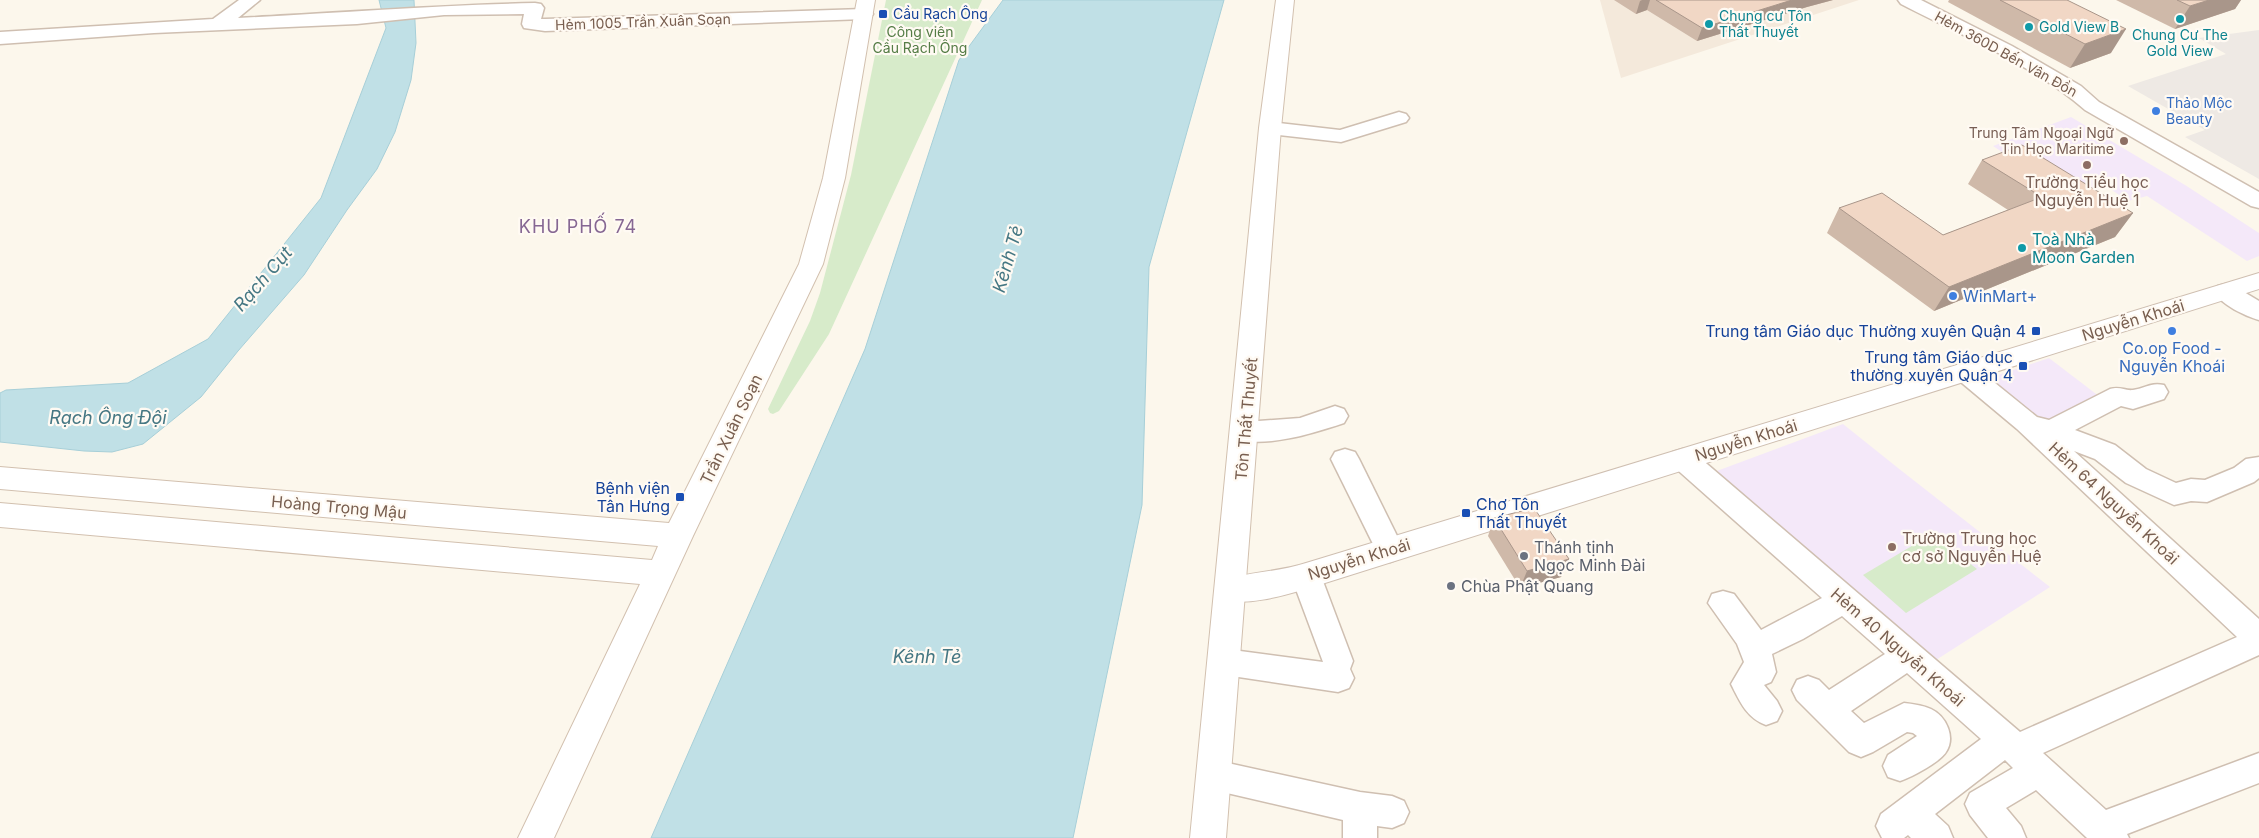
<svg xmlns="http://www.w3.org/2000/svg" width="2259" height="838" viewBox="0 0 2259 838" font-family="Inter,sans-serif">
  <rect width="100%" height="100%" fill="#fcf7ec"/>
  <polygon fill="#f4e9db" points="1600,0 1859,0 1621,78"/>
  <polygon fill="#eee9e4" points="2259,30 2259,179 2185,137 2205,130 2128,86 2226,54 2199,38"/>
  <g fill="#f4e8f9">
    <polygon points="2071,117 2185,185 2259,233 2259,256 2247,261 2147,196 2128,201 2106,186 2074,200 1993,146"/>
    <polygon points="2049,358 2104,400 2043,426 1980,381"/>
    <polygon points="1843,424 1898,468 2050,587 1925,667 1706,475"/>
  </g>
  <g fill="#d7ebca">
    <polygon points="886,0 982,0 829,334 779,411 773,414 770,413 768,409 810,321 820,293 851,175"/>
    <polygon points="1932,534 1977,569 1906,613 1863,575"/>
  </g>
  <g fill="#c0e0e6" stroke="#a7cfd8">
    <polygon points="379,0 414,0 416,43 411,80 395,132 377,169 347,210 304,275 238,351 201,397 143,444 112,452 84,451 0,442 0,393 6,390 128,383 208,339 321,198 386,28"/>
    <polygon points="1003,0 1224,0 1149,267 1142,505 1073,838 651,838 865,349 959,60"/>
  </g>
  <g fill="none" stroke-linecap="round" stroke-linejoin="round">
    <defs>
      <g id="minor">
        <path d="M 239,0 L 260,0 L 238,18 C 337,13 436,5 535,3 L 541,4 L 544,8 L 541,19 L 545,19 L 864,9 L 870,10 L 873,14 L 870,18 L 864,19 L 545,31 L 524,28 L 522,24 L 524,14 L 444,15 L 357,24 L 154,33 L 0,44 L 0,32 L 213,19 Z"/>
        <path d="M 1898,0 L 1921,0 L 2012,46 L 2081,86 L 2099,102 L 2259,192 L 2259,208 L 2251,206 L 2085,110 C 2037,67 1959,34 1901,4 Z"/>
        <polygon points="1399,112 1406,114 1409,118 1406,122 1341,142 1270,134 1263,132 1260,128 1263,124 1270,122 1340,130"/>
        <path d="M 2226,284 L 2234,286 L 2259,301 L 2259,320 C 2245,316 2222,305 2214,292 L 2218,286 Z"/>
        <path d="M 1965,363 L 1974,366 L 2037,417 L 2049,420 L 2110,389 C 2121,386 2124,391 2133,390 C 2146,388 2151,382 2164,385 L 2168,392 L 2164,399 L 2133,409 L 2121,406 L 2075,430 L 2115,445 L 2146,469 L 2176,483 L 2191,479 L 2205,480 L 2234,468 L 2246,459 L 2259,457 L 2259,478 L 2254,482 L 2207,502 L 2191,501 L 2174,505 L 2126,483 L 2095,459 L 2074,451 L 2259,619 L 2259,655 L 2043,753 L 2106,810 L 2259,753 L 2259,783 L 2127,834 L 2129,838 L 2087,838 L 2036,790 L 2006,808 L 2021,826 L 2026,838 L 1988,838 L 1970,815 L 1965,804 L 1970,793 L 2013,768 L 2005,760 L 1935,814 L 1948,826 L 1953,838 L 1911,838 L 1908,835 L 1904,838 L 1882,838 L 1876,826 L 1881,814 L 1981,739 L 1907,673 L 1851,711 L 1864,723 L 1904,703 C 1913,704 1922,705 1931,709 C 1946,716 1956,737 1946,752 C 1940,762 1912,777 1900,781 L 1888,777 L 1883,766 L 1888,755 L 1917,736 L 1913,733 L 1907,732 L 1873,752 L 1861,757 L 1849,752 L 1797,700 L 1792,690 L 1797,680 L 1808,676 L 1819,680 L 1829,690 L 1885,654 L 1842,616 L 1803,639 L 1772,654 L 1776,672 L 1771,682 L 1764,685 L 1777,701 L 1782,711 L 1777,721 L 1766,725 C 1747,718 1740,702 1731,684 L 1744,662 L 1737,644 L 1708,603 L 1712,594 L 1723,591 L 1734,594 L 1761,630 L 1822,598 L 1673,466 L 1669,459 L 1673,452 L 1683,449 L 1693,452 L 2020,732 L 2237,637 L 2017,429 L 1956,378 L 1952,372 L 1956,366 Z"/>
        <path d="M 1335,406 L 1344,409 L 1348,416 L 1344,423 C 1314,433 1267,448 1236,439 L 1232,432 L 1236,425 L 1245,422 L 1300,418 Z"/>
        <polygon points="1345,449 1355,452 1359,459 1404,550 1400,558 1390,562 1380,558 1376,550 1331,459 1335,452"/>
        <polygon points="1306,564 1316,568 1321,576 1353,661 1350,669 1354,678 1349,688 1338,692 1225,675 1214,671 1209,662 1214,653 1225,649 1323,662 1291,576 1296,568"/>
        <polygon points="1214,760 1360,792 1392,796 1404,801 1409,812 1404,823 1392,828 1377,826 1377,838 1343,838 1343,820 1214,790 1202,786 1197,775 1202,764"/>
      </g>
      <path id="tertiary" d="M 2259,273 L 2259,289 L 1306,589 C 1282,596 1244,607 1220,599 L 1215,590 L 1220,581 C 1248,572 1278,572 1306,563 Z"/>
      <g id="secondary">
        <polygon points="857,0 875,0 845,178 823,264 693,536 554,838 518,838 640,584 0,527 0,503 652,560 658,546 0,489 0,467 669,523 799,264 823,178"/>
        <polygon points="1276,0 1294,0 1281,128 1226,838 1190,838 1259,128"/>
      </g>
    </defs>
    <use href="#minor" stroke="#cfbfb1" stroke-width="3"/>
    <use href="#tertiary" stroke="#cfbfb1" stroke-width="2"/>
    <use href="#secondary" stroke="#d2c0af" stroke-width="2"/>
    <use href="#minor" fill="#fff" fill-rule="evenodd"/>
    <use href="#tertiary" fill="#fff" fill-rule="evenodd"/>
    <use href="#secondary" fill="#fff" fill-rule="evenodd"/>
  </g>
  <g fill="#cfb9a9">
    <polygon points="1614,0 1833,0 1807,7 1697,41 1647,10 1636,14"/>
    <polygon points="1949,0 2067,0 2111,53 2070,68 1948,2"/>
    <polygon points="2116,0 2241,0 2235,9 2175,29"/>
    <polygon points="1982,160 2133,213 2115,237 1934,311 1827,233 1839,208 1943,235 2008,210 1968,184"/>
    <polygon points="1494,518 1569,559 1561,577 1520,588 1488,536"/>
  </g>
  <g fill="#a9968a">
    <polygon points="1642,0 1650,0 1647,10 1636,14 1640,1"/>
    <polygon points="1792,0 1833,0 1807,7 1697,41 1702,28"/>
    <polygon points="2209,0 2241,0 2235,9 2175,29 2190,6"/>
    <polygon points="2126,29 2111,53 2070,68 2085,44"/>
    <polygon points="2133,213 2115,237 1934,311 1949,287"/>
    <polygon points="1569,559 1561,577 1520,588 1527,571"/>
  </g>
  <g fill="#f1d7c5" stroke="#a9968a">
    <polygon points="1656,0 1792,0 1702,28"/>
    <polygon points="2000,0 2067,0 2126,29 2085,44"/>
    <polygon points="2177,0 2209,0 2190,6"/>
    <polygon points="2022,145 2133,213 1949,287 1839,208 1882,193 1943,235 2042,197 1982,160"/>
    <polygon points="1534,508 1569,559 1527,571 1494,518"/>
  </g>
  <g fill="#1a4fb4" stroke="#fffaf3" stroke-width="2">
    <rect x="878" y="9" width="10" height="10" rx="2.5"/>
    <rect x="2031" y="326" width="10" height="10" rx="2.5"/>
    <rect x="2018" y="361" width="10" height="10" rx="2.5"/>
    <rect x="675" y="492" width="10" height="10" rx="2.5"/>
    <rect x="1461" y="508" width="10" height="10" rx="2.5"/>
  </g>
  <g fill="#0f9aa8" stroke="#fffaf3" stroke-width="2">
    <circle cx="2180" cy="19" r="5"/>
    <circle cx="1709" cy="24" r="5"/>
    <circle cx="2029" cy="27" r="5"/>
    <circle cx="2022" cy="248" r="5"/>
  </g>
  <g fill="#3f7fe0" stroke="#fffaf3" stroke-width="2">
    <circle cx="2156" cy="111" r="5"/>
    <circle cx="1953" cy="296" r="5"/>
    <circle cx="2172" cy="331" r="5"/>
  </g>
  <g fill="#8d6e63" stroke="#fffaf3" stroke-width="2">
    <circle cx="2124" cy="141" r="5"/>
    <circle cx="2087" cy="165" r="5"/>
    <circle cx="1892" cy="547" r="5"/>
  </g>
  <g fill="#6b7280" stroke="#fffaf3" stroke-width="2">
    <circle cx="1524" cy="556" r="5"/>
    <circle cx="1451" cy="586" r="5"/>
  </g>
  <g text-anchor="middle" stroke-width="4.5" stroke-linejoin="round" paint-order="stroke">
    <g font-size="14" fill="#164399" stroke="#fffaf3" text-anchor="start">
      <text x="893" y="19">Cầu Rạch Ông</text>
    </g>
    <g font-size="14" fill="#0d838f" stroke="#fffaf3" text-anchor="start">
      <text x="1719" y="21">Chung cư Tôn<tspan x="1719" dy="16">Thất Thuyết</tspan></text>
      <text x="2039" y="32">Gold View B</text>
      <text x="2180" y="40" text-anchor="middle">Chung Cư The<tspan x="2180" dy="16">Gold View</tspan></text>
    </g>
    <g font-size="14" fill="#785e4f" stroke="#fffaf3">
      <text transform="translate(643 22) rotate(-2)" y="5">Hẻm 1005 Trần Xuân Soạn</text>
      <text transform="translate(2006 54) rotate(29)" y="5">Hẻm 360D Bến Vân Đồn</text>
    </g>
    <g font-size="14" fill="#557d46" stroke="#fffaf3">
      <text x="920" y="37">Công viên<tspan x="920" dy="16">Cầu Rạch Ông</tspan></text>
    </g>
    <g font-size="14" fill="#366cbe" stroke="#fffaf3" text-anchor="start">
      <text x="2166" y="108">Thảo Mộc<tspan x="2166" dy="16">Beauty</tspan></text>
    </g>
    <g font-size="14" fill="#785e54" stroke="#fffaf3" text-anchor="end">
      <text x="2114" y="138">Trung Tâm Ngoại Ngữ<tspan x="2114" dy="16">Tin Học Maritime</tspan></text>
    </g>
    <g font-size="16" fill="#785e54" stroke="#fffaf3">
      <text x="2087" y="188">Trường Tiểu học<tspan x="2087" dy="18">Nguyễn Huệ 1</tspan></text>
      <text x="1902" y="544" text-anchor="start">Trường Trung học<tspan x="1902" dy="18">cơ sở Nguyễn Huệ</tspan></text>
    </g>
    <g font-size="16" fill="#0d838f" stroke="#fffaf3" text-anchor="start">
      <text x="2032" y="245">Toà Nhà<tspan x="2032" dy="18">Moon Garden</tspan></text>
    </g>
    <g font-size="16" fill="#366cbe" stroke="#fffaf3" text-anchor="start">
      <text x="1963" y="302">WinMart+</text>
      <text x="2172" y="354" text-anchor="middle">Co.op Food -<tspan x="2172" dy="18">Nguyễn Khoái</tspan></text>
    </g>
    <g font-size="16" fill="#785e4f" stroke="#fffaf3">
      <text transform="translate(2133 320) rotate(-17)" y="6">Nguyễn Khoái</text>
      <text transform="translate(1246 419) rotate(-85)" y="6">Tôn Thất Thuyết</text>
      <text transform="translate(731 429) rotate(-64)" y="6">Trần Xuân Soạn</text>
      <text transform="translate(1746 440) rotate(-17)" y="6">Nguyễn Khoái</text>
      <text transform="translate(2114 503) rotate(43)" y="6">Hẻm 64 Nguyễn Khoái</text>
      <text transform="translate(339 507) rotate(5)" y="6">Hoàng Trọng Mậu</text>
      <text transform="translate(1359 559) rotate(-17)" y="6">Nguyễn Khoái</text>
      <text transform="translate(1898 647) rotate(41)" y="6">Hẻm 40 Nguyễn Khoái</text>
    </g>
    <g font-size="16" fill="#164399" stroke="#fffaf3" text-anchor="end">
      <text x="2026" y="337">Trung tâm Giáo dục Thường xuyên Quận 4</text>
      <text x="2013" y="363">Trung tâm Giáo dục<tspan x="2013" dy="18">thường xuyên Quận 4</tspan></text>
      <text x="670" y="494">Bệnh viện<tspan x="670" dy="18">Tân Hưng</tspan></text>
      <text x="1476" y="510" text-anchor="start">Chợ Tôn<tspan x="1476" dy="18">Thất Thuyết</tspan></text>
    </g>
    <g font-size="16" fill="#5b616d" stroke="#fffaf3" text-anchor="start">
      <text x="1534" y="553">Thánh tịnh<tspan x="1534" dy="18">Ngọc Minh Đài</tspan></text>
      <text x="1461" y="592">Chùa Phật Quang</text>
    </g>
    <g font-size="18" letter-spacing="1" fill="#866793" stroke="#fffaf3">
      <text x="578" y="233">KHU PHỐ 74</text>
    </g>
    <g font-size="18" font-style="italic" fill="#457783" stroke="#fffaf3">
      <text transform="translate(1008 259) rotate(-74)" y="6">Kênh Tẻ</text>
      <text transform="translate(263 279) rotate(-49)" y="6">Rạch Cụt</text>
      <text x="108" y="424">Rạch Ông Đội</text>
      <text x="927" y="663">Kênh Tẻ</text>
    </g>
  </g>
</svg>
